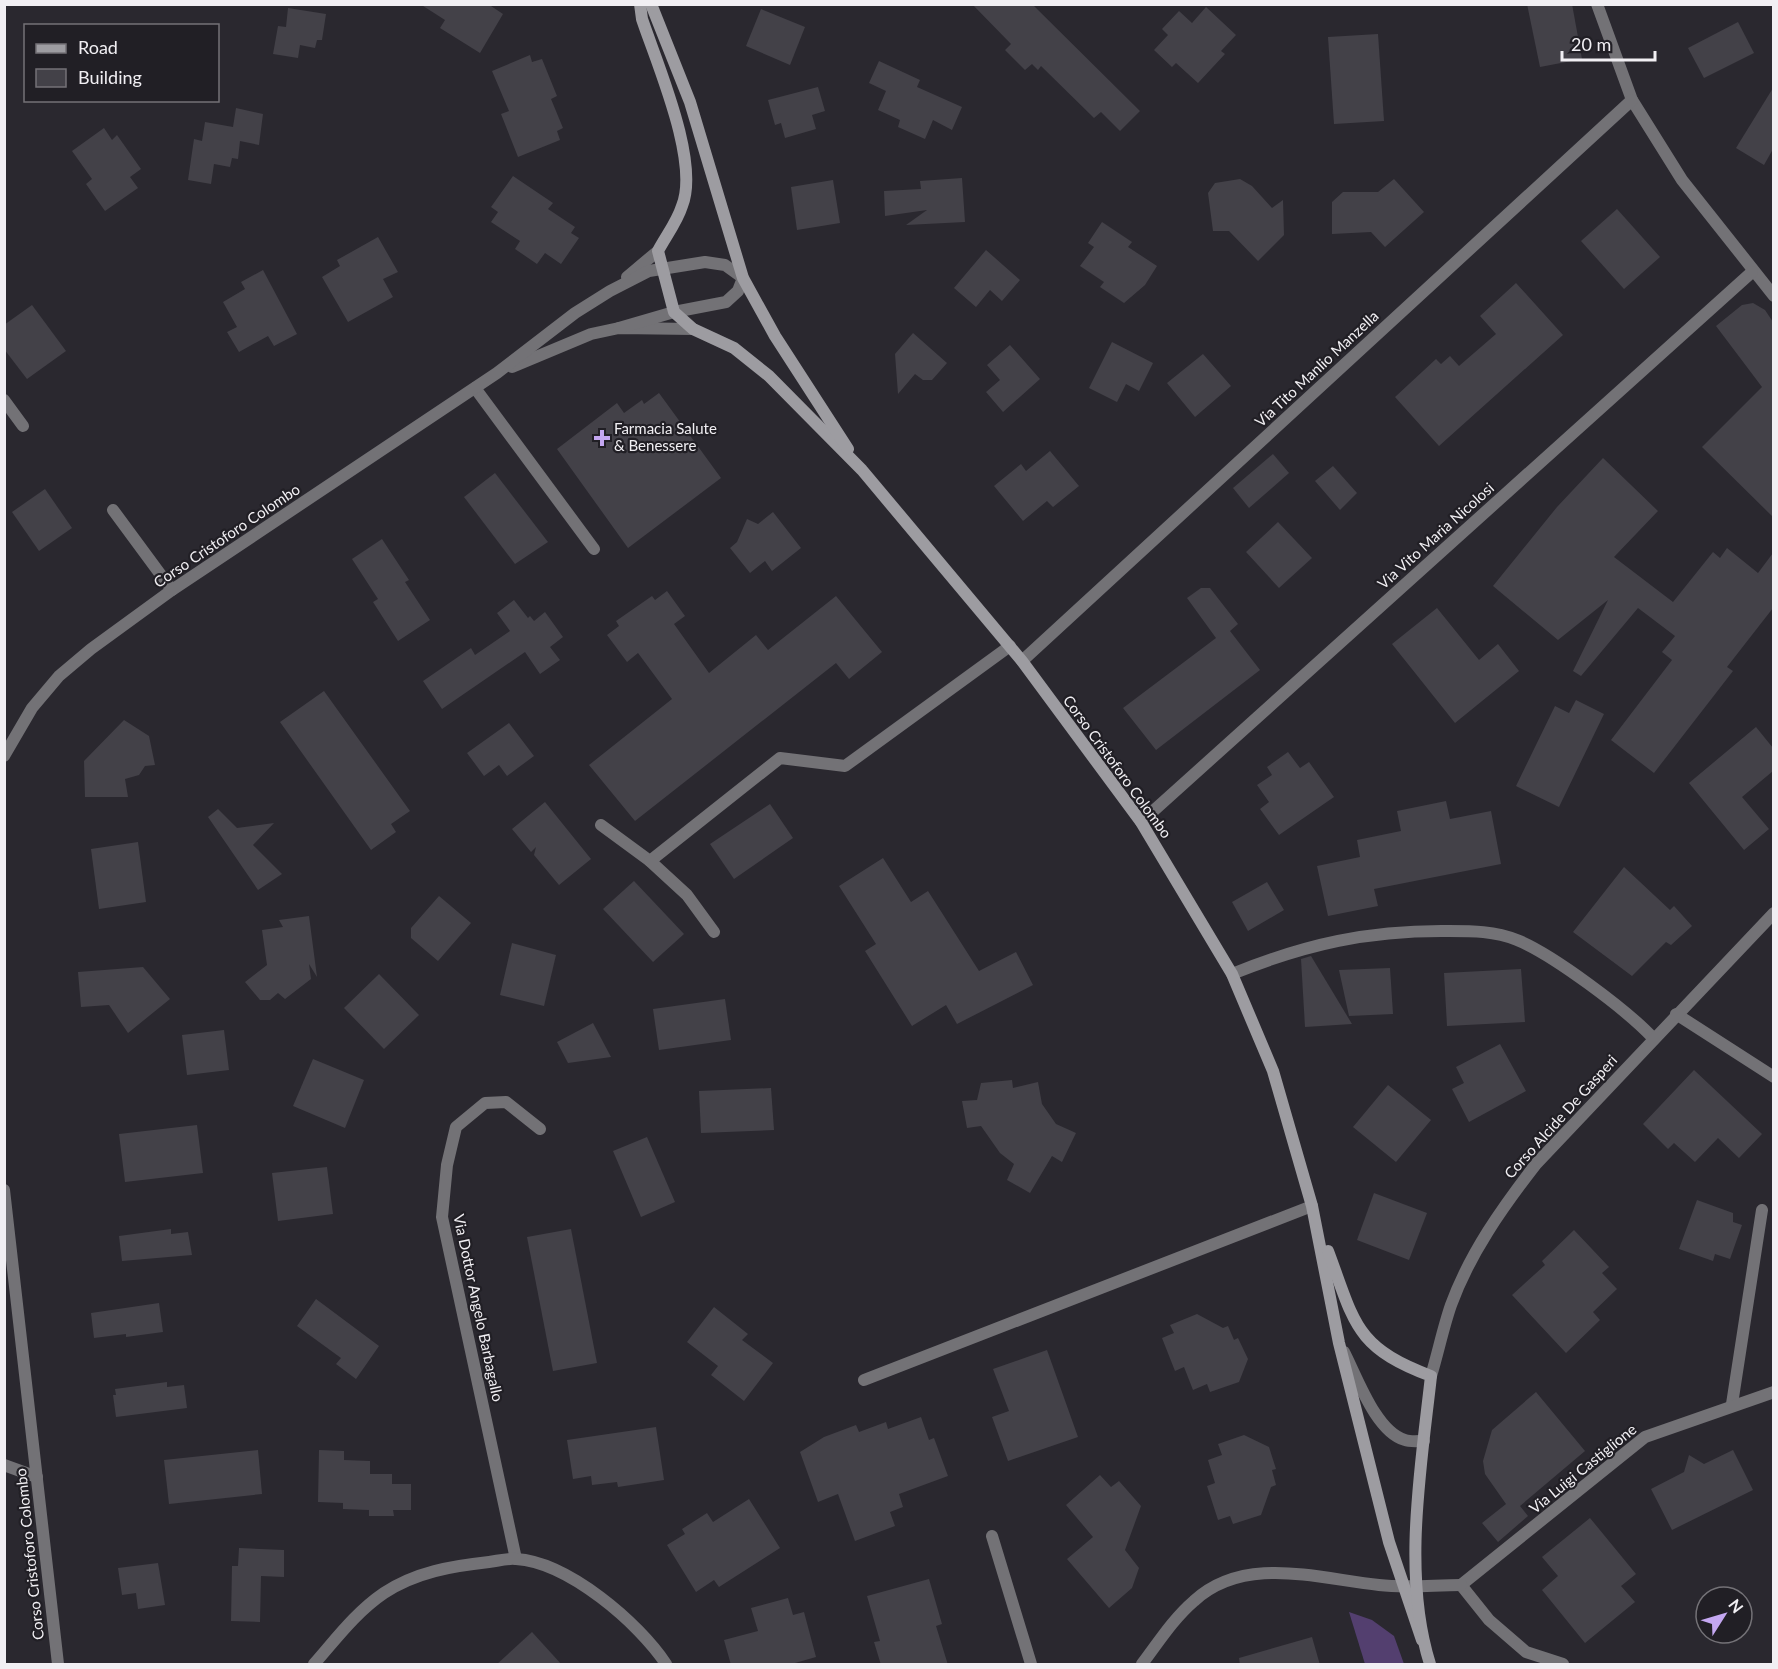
<svg xmlns="http://www.w3.org/2000/svg" width="1778" height="1669" viewBox="0 0 1778 1669" font-family="Lato,sans-serif">
  <rect width="100%" height="100%" fill="#2a282f"/>
  <polygon fill="#533f6f" points="1349,1612 1372,1620 1394,1636 1404,1664 1365,1664"/>
  <g fill="#434148">
    <polygon points="420,4 488,4 503,14 480,53 440,28 445,20"/>
    <polygon points="972,4 1032,4 1140,111 1120,131 1101,112 1094,118 1041,66 1038,70 1032,64 1025,70 1005,50 1011,44"/>
    <polygon points="1527,4 1572,4 1582,59 1540,67"/>
    <polygon points="1206,7 1236,35 1221,51 1225,54 1198,83 1176,63 1172,67 1154,50 1168,35 1162,29 1179,11 1192,23"/>
    <polygon points="288,8 326,14 322,40 317,40 315,48 300,45 298,58 273,54 278,26 286,27"/>
    <polygon points="761,9 805,27 790,65 746,46"/>
    <polygon points="1738,22 1754,53 1704,78 1688,48"/>
    <polygon points="1378,34 1384,121 1334,124 1328,37"/>
    <polygon points="530,55 532,62 542,59 557,96 551,99 563,128 557,131 560,140 518,157 501,114 509,111 492,71"/>
    <polygon points="879,61 920,80 917,87 962,107 952,130 933,120 925,139 898,127 900,120 878,110 886,91 869,83"/>
    <polygon points="818,87 825,111 812,115 816,129 785,138 781,123 775,125 768,100"/>
    <polygon points="1773,88 1773,149 1764,165 1736,148"/>
    <polygon points="236,108 263,114 259,145 240,141 238,159 232,158 230,167 214,164 211,184 188,180 194,139 202,141 205,122 233,127"/>
    <polygon points="104,128 112,140 117,135 141,169 130,177 138,188 105,211 86,184 92,179 72,151"/>
    <polygon points="513,176 553,203 548,209 575,227 571,233 579,238 561,264 545,253 537,264 515,249 520,241 491,222 498,212 491,207"/>
    <polygon points="962,178 965,222 906,225 927,210 885,216 884,191 921,189 920,181"/>
    <polygon points="1240,179 1252,186 1272,208 1283,200 1284,235 1258,261 1229,231 1213,231 1208,193 1215,183"/>
    <polygon points="1394,179 1424,212 1385,247 1371,232 1332,234 1332,202 1343,192 1378,192"/>
    <polygon points="833,180 840,223 797,230 791,187"/>
    <polygon points="1617,209 1660,257 1624,289 1581,241"/>
    <polygon points="1102,222 1132,242 1128,247 1157,266 1145,285 1124,303 1100,287 1104,282 1080,266 1094,247 1088,243"/>
    <polygon points="378,237 398,272 383,279 393,297 348,322 322,277 340,266 337,260"/>
    <polygon points="986,250 1020,280 1002,301 990,290 976,307 954,288"/>
    <polygon points="263,270 297,334 274,346 268,336 239,352 227,332 237,327 223,302 245,289 241,282"/>
    <polygon points="1516,283 1563,335 1439,446 1395,397 1436,359 1441,364 1450,356 1459,366 1496,334 1480,316"/>
    <polygon points="1753,303 1765,310 1773,322 1773,517 1702,447 1762,387 1716,326 1742,305"/>
    <polygon points="32,305 66,351 27,379 4,349 4,325"/>
    <polygon points="913,333 947,363 932,380 923,380 915,374 898,394 895,354"/>
    <polygon points="1112,342 1153,363 1139,391 1126,384 1117,402 1089,388"/>
    <polygon points="1010,345 1040,379 1003,412 986,392 1000,380 987,365"/>
    <polygon points="1203,354 1231,386 1195,417 1167,383"/>
    <polygon points="659,393 721,478 628,548 557,449 617,403 624,413 642,400 644,404"/>
    <polygon points="1050,451 1079,486 1053,507 1047,501 1023,521 994,486 1021,464 1026,471"/>
    <polygon points="1273,454 1289,473 1249,508 1233,488"/>
    <polygon points="1603,458 1658,511 1614,557 1673,602 1713,552 1720,558 1727,548 1758,573 1773,553 1773,608 1727,667 1733,671 1654,773 1611,740 1672,660 1662,652 1675,636 1638,608 1581,676 1573,671 1608,600 1558,640 1493,586 1557,507"/>
    <polygon points="1333,466 1357,493 1340,510 1315,481"/>
    <polygon points="495,473 548,542 515,564 464,497"/>
    <polygon points="45,489 72,528 39,551 12,512"/>
    <polygon points="773,512 801,548 772,571 765,561 750,573 730,548 737,542 747,519 758,524"/>
    <polygon points="1278,522 1312,558 1279,588 1246,552"/>
    <polygon points="382,539 409,580 405,582 430,620 398,641 373,602 378,599 352,559"/>
    <polygon points="1201,588 1210,588 1238,624 1230,631 1260,670 1156,750 1123,708 1216,638 1187,598"/>
    <polygon points="667,591 685,616 674,624 709,673 756,635 768,650 836,596 882,652 849,679 836,663 635,821 589,765 672,699 638,653 627,662 607,635 619,626 616,621 652,596 655,600"/>
    <polygon points="514,600 528,618 530,616 534,621 545,612 563,637 550,647 560,660 540,674 525,652 442,709 423,681 471,648 475,655 510,631 497,613"/>
    <polygon points="1437,608 1479,660 1498,644 1519,671 1455,723 1392,644"/>
    <polygon points="324,691 410,811 391,824 396,832 371,850 280,722"/>
    <polygon points="1576,700 1604,714 1559,807 1516,786 1555,706 1569,713"/>
    <polygon points="124,720 149,736 155,765 145,766 139,775 125,779 128,797 85,797 84,761"/>
    <polygon points="509,723 534,756 507,776 499,765 484,776 467,753"/>
    <polygon points="1756,727 1773,748 1773,771 1742,797 1769,829 1744,850 1689,783"/>
    <polygon points="1288,752 1300,768 1309,762 1334,797 1279,835 1260,809 1269,802 1257,785 1272,775 1267,767"/>
    <polygon points="1446,801 1450,819 1491,811 1501,864 1374,889 1378,906 1328,916 1317,866 1360,857 1357,840 1401,831 1397,811"/>
    <polygon points="545,802 591,859 559,885 534,855 536,847 531,852 512,829"/>
    <polygon points="770,804 793,838 734,879 710,844"/>
    <polygon points="218,809 237,828 274,823 253,845 282,874 258,890 208,817"/>
    <polygon points="138,842 146,902 99,909 91,849"/>
    <polygon points="883,858 911,902 928,891 979,971 1016,952 1033,985 957,1024 946,1005 912,1026 865,951 876,944 839,886"/>
    <polygon points="1624,867 1670,910 1674,906 1692,926 1671,945 1666,942 1632,976 1573,932"/>
    <polygon points="634,881 684,934 653,962 603,909"/>
    <polygon points="1267,882 1284,910 1248,931 1232,902"/>
    <polygon points="439,896 471,923 438,961 411,938 411,928"/>
    <polygon points="309,916 317,977 309,964 311,979 285,999 278,993 270,1000 260,1000 245,982 267,965 262,930 283,927 279,920"/>
    <polygon points="512,943 556,955 544,1006 500,995"/>
    <polygon points="1311,956 1352,1024 1305,1027 1301,959"/>
    <polygon points="143,967 170,999 128,1033 109,1005 81,1007 78,972"/>
    <polygon points="1390,968 1393,1014 1349,1016 1339,970"/>
    <polygon points="1521,969 1525,1022 1447,1026 1444,973"/>
    <polygon points="379,974 419,1015 384,1049 344,1008"/>
    <polygon points="725,999 731,1040 659,1050 653,1009"/>
    <polygon points="593,1023 611,1057 568,1063 557,1042"/>
    <polygon points="224,1030 229,1070 187,1075 182,1035"/>
    <polygon points="1500,1044 1526,1091 1469,1122 1452,1089 1464,1083 1456,1067"/>
    <polygon points="313,1059 364,1080 345,1128 293,1106"/>
    <polygon points="1694,1070 1762,1134 1739,1158 1718,1138 1695,1162 1674,1143 1668,1149 1643,1124"/>
    <polygon points="1012,1080 1013,1088 1038,1082 1042,1104 1056,1124 1076,1133 1062,1162 1052,1156 1030,1193 1007,1180 1014,1164 1000,1153 981,1126 967,1128 962,1101 977,1100 981,1083"/>
    <polygon points="1388,1085 1431,1120 1396,1162 1353,1127"/>
    <polygon points="771,1088 774,1130 701,1133 699,1091"/>
    <polygon points="197,1125 203,1173 125,1182 119,1134"/>
    <polygon points="647,1137 675,1202 641,1217 613,1151"/>
    <polygon points="327,1167 333,1214 278,1221 272,1173"/>
    <polygon points="1374,1193 1427,1213 1409,1260 1357,1240"/>
    <polygon points="1697,1200 1733,1213 1733,1222 1742,1225 1730,1259 1715,1254 1713,1261 1679,1249"/>
    <polygon points="171,1229 171,1234 188,1232 192,1255 122,1261 119,1236"/>
    <polygon points="571,1229 597,1363 553,1371 527,1237"/>
    <polygon points="1574,1230 1609,1267 1602,1273 1617,1289 1593,1312 1600,1320 1566,1353 1512,1295 1545,1265 1542,1261"/>
    <polygon points="316,1299 379,1346 356,1379 336,1364 341,1358 297,1326"/>
    <polygon points="159,1303 163,1332 126,1337 126,1334 94,1338 91,1313"/>
    <polygon points="714,1307 748,1334 742,1340 773,1363 744,1401 711,1375 718,1366 687,1342"/>
    <polygon points="1197,1314 1223,1328 1228,1326 1234,1340 1238,1338 1248,1359 1239,1382 1210,1392 1207,1384 1193,1390 1184,1367 1175,1371 1162,1338 1174,1333 1170,1325"/>
    <polygon points="1047,1350 1078,1437 1008,1461 992,1417 1009,1411 993,1369"/>
    <polygon points="167,1382 167,1387 184,1385 187,1408 116,1417 113,1395 116,1395 115,1389"/>
    <polygon points="1536,1392 1585,1451 1520,1506 1528,1516 1498,1542 1482,1523 1506,1504 1485,1474 1483,1461 1492,1430"/>
    <polygon points="921,1417 929,1440 934,1438 948,1476 899,1494 903,1507 890,1512 895,1526 855,1541 838,1494 818,1502 800,1452 824,1437 856,1425 859,1432 886,1422 888,1429"/>
    <polygon points="656,1427 664,1480 618,1487 617,1482 592,1485 591,1476 573,1479 567,1440"/>
    <polygon points="1244,1435 1269,1447 1276,1469 1272,1470 1276,1485 1271,1487 1261,1515 1233,1524 1230,1516 1218,1520 1207,1486 1215,1483 1208,1460 1222,1455 1218,1444"/>
    <polygon points="258,1450 262,1494 169,1504 164,1460"/>
    <polygon points="319,1450 344,1451 344,1460 370,1461 370,1474 392,1474 392,1484 411,1484 411,1510 393,1510 394,1516 369,1516 369,1510 343,1509 343,1503 318,1502"/>
    <polygon points="1733,1450 1753,1490 1672,1530 1651,1489 1684,1472 1689,1455 1704,1464"/>
    <polygon points="1100,1475 1111,1487 1119,1481 1141,1506 1125,1550 1139,1568 1132,1588 1109,1608 1067,1559 1093,1537 1066,1505"/>
    <polygon points="749,1499 780,1548 719,1587 714,1580 696,1592 667,1545 685,1534 682,1529 707,1513 713,1522"/>
    <polygon points="1590,1518 1636,1574 1621,1586 1635,1602 1585,1643 1542,1590 1558,1576 1542,1557"/>
    <polygon points="239,1548 284,1550 284,1577 261,1576 260,1622 231,1621 232,1566 238,1566"/>
    <polygon points="158,1563 165,1605 138,1609 136,1593 122,1595 118,1568"/>
    <polygon points="929,1579 942,1624 936,1626 948,1665 881,1665 874,1642 880,1641 867,1596"/>
    <polygon points="788,1598 793,1615 804,1612 816,1657 788,1665 731,1665 724,1640 758,1631 751,1608"/>
    <polygon points="532,1632 562,1665 496,1665"/>
    <polygon points="1312,1637 1320,1665 1240,1665 1239,1658"/>
  </g>
  <g fill="none" stroke-linecap="round" stroke-linejoin="round">
    <g stroke="#737276" stroke-width="12">
      <polyline points="4,400 23,426"/>
      <polyline points="113,510 172,590"/>
      <polyline points="864,1380 1312,1206"/>
      <polyline points="4,1465 37,1477"/>
    </g>
    <g stroke="#737276" stroke-width="12">
      <polyline points="1597,4 1632,100 1682,180 1774,296"/>
      <polyline points="475,388 594,549"/>
      <polyline points="1022,661 1632,100"/>
      <polyline points="1141,822 1752,272"/>
      <polyline points="601,825 650,861 780,758 845,766 1010,646"/>
      <polyline points="650,861 687,895 714,932"/>
      <path d="M 1232,974 C 1306,944 1369,930 1449,931 C 1472,931 1495,931 1517,940 C 1552,954 1627,1010 1653,1038"/>
      <polyline points="1676,1014 1774,1077"/>
      <polyline points="1732,1404 1762,1210"/>
      <polyline points="992,1536 1031,1664"/>
      <polyline points="516,1559 442,1217 447,1165 456,1127 485,1103 506,1102 540,1129"/>
      <polyline points="1461,1585 1645,1437 1774,1392"/>
      <polyline points="1461,1585 1489,1620 1526,1652 1563,1664"/>
      <path d="M 314,1664 C 336,1639 356,1612 384,1593 C 416,1572 452,1566 489,1562 C 497,1561 508,1558 516,1559 C 568,1562 639,1623 666,1664"/>
      <path d="M 1142,1664 C 1158,1643 1173,1619 1194,1601 C 1245,1554 1319,1579 1379,1585 C 1406,1588 1434,1585 1461,1585"/>
    </g>
    <g stroke="#737276" stroke-width="12">
      <polyline points="627,277 658,251"/>
      <polyline points="512,367 591,334 619,328 693,329"/>
      <polyline points="4,756 32,708 59,676 91,649 172,590 497,373 575,313 610,291 649,271 705,262 725,265 743,278 738,291 726,302 674,312 619,328"/>
      <polyline points="4,1190 58,1664"/>
      <path d="M 1344,1352 C 1357,1377 1376,1432 1405,1440 C 1410,1442 1418,1441 1424,1441"/>
      <path d="M 1431,1376 C 1438,1353 1443,1328 1451,1305 C 1470,1253 1502,1208 1536,1164 L 1774,913"/>
    </g>
    <g stroke="#9d9ca1" stroke-width="12">
      <path d="M 640,4 L 642,19 C 657,64 700,162 682,206 C 677,222 666,236 658,251 L 674,312 L 693,329 L 734,348 L 769,376 L 862,470 L 1022,661 L 1141,822 L 1232,974 L 1273,1071 L 1312,1206 L 1339,1343 L 1389,1542 L 1422,1640"/>
      <polyline points="651,4 690,102 743,278 775,336 848,449"/>
      <path d="M 1328,1251 C 1355,1323 1354,1347 1431,1376 C 1421,1467 1402,1576 1430,1664"/>
    </g>
  </g>
  <path fill="#c4a7f1" stroke="#211f25" stroke-width="2" d="M599 429h6v6h6v6h-6v6h-6v-6h-6v-6h6z"/>
  <g text-anchor="middle" stroke-width="4.5" stroke-linejoin="round" paint-order="stroke">
    <g font-size="15" fill="#f1eff3" stroke="#211f25">
      <text transform="translate(1317 369) rotate(-43)" y="5">Via Tito Manlio Manzella</text>
      <text transform="translate(227 536) rotate(-34)" y="5">Corso Cristoforo Colombo</text>
      <text transform="translate(1436 536) rotate(-42)" y="5">Via Vito Maria Nicolosi</text>
      <text transform="translate(1117 767) rotate(54)" y="5">Corso Cristoforo Colombo</text>
      <text transform="translate(1561 1117) rotate(-48)" y="5">Corso Alcide De Gasperi</text>
      <text transform="translate(478 1308) rotate(78)" y="5">Via Dottor Angelo Barbagallo</text>
      <text transform="translate(1583 1469) rotate(-39)" y="5">Via Luigi Castiglione</text>
      <text transform="translate(30 1554) rotate(-96)" y="5">Corso Cristoforo Colombo</text>
    </g>
    <g font-size="15" fill="#f1eff3" stroke="#211f25" text-anchor="start">
      <text x="614" y="434">Farmacia Salute<tspan x="614" dy="17">&amp; Benessere</tspan></text>
    </g>
  </g>
  <rect width="1778" height="1669" fill="none" stroke="#f1eff3" stroke-width="12"/>
  <rect x="24" y="24" width="195" height="78" fill="#211f25" stroke="#747277" stroke-width="1.5"/>
  <rect x="36" y="44" width="30" height="9" fill="#9d9ca1" stroke="#747277" stroke-width="1.5"/>
  <text x="78" y="54" font-size="18" fill="#f1eff3">Road</text>
  <rect x="36" y="69" width="30" height="18" fill="#434148" stroke="#747277" stroke-width="1.5"/>
  <text x="78" y="84" font-size="18" fill="#f1eff3">Building</text>
  <g transform="translate(1724 1615) rotate(53)"><circle r="28" fill="#211f25" stroke="#747277" stroke-width="1.5"/>
  <path d="M0-4.5L10 22L0 15L-10 22Z" fill="#c4a7f1"/>
  <text y="-9" font-size="16" font-weight="bold" text-anchor="middle" fill="#f1eff3">N</text>
  </g>
  <path d="M1562 51v9h93v-9" fill="none" stroke="#f1eff3" stroke-width="3"/>
  <text x="1571" y="51" font-size="18" fill="#f1eff3" stroke="#211f25" stroke-width="4.5" paint-order="stroke">20 m</text>
</svg>
